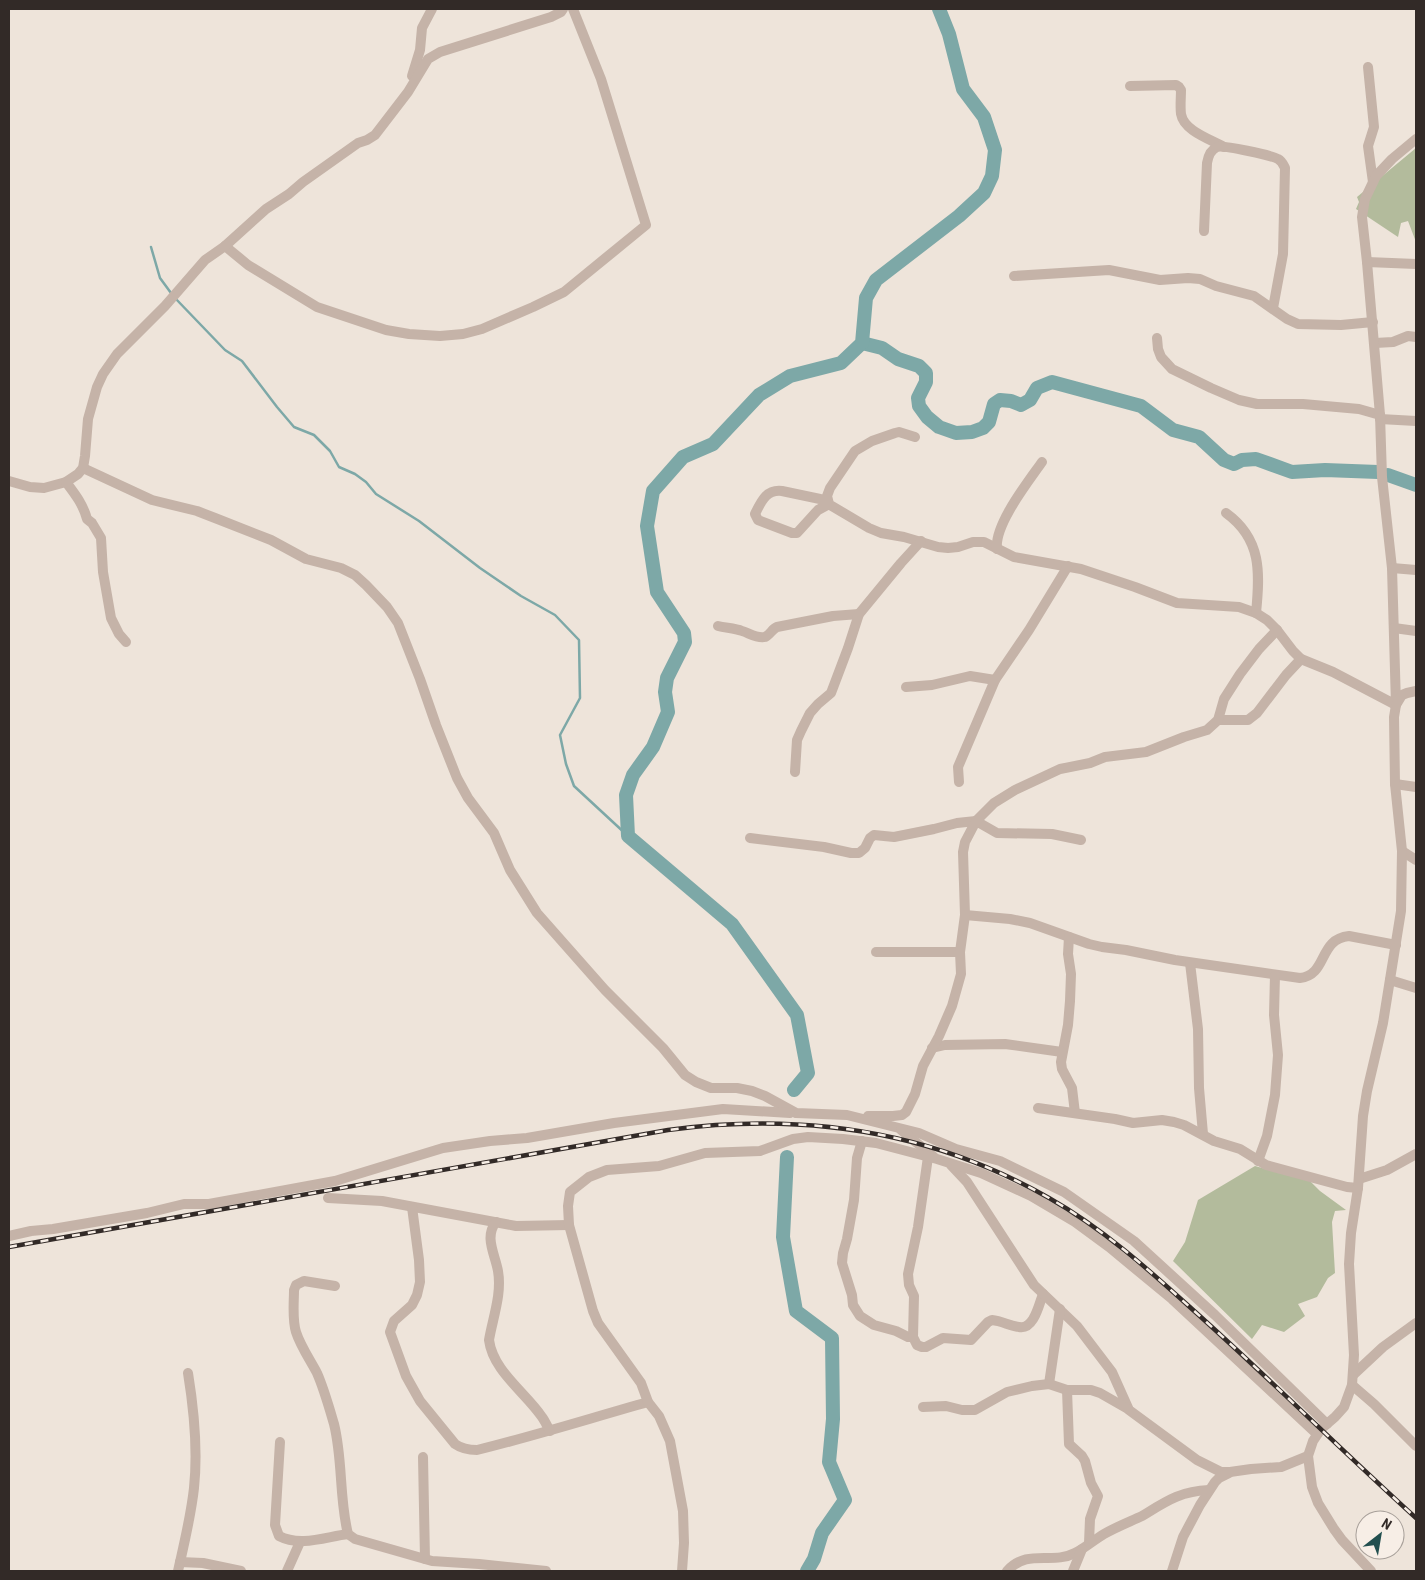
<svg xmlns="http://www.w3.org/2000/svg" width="1425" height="1580" viewBox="0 0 1425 1580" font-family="'Roboto Condensed',sans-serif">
  <rect width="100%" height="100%" fill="#eee4da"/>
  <g fill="#b3bb9c">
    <polygon points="1416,148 1416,242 1408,221 1401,223 1398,237 1356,209 1359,202 1357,197"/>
    <polygon points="1255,1166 1310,1181 1320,1191 1346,1210 1335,1211 1332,1222 1335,1273 1328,1278 1317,1297 1298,1304 1305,1316 1284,1332 1262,1325 1252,1339 1173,1261 1185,1242 1198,1200"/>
  </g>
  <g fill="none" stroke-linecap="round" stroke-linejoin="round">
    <g stroke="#7da8a7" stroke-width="2.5">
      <polyline points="151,247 160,278 171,293"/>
      <polyline points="175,298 225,350 242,361 277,407 294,427 314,435 330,451 339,467 355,474 366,482 376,494 419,521 480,568 521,596 555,615 579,640 580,698 560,735 566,764 574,786 628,836"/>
    </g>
    <g stroke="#7da8a7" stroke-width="14">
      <polyline points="862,343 882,348 898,359 919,366 926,373 926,382 918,398 919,406 927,417 939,427 956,433 972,432 983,428 989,422 994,404 1000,400 1011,401 1021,405 1030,400 1037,388 1052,382 1141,406 1173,430 1199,437 1224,460 1234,464 1242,460 1256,459 1292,472 1325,470 1378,472"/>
      <polyline points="1388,475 1416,485"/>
      <polyline points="794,1090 808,1073 797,1015 732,924 628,836 626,795 633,775 653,747 668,712 665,692 667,678 685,642 684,633 657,592 647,526 653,491 683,457 713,444 759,395 790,376 841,363 862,343 866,298 876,280 959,216 984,193 992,176 995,150 984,117 963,89 949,34 939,9"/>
      <polyline points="787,1157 783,1237 796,1311 832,1338 833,1419 829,1462 845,1500 822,1533 814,1559 807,1571"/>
    </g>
    <g stroke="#c5b3a8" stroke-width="10">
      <polyline points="1368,67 1374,127 1368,146 1373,182"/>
      <polyline points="412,76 420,50 422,28 432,9"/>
      <path d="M 1130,86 L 1176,85 L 1179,87 L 1181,90 C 1181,97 1180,106 1181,114 C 1184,131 1210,139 1224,147"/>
      <path d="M 1204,231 L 1207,163 C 1208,157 1210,150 1217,147 C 1223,145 1271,155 1278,159 C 1282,161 1283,164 1285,168 L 1283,254 L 1273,308"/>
      <polyline points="225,246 248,265 317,307 386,330 409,334 440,336 463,334 482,329 533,307 564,292 646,225 601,79 573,9"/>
      <polyline points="1367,262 1416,264"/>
      <polyline points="1014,276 1109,270 1160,280 1188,278 1200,279 1216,286 1254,296 1287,319 1298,324 1341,325 1373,322"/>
      <polyline points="1157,338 1158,349 1161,357 1172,369 1211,388 1239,400 1257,404 1303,404 1359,409 1380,415"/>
      <polyline points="1375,343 1393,342 1408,336 1416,337"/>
      <polyline points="1380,419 1416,421"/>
      <path d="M 915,437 L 899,432 L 895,433 L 872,441 L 855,451 L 830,488 L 827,496 L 829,504 L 818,510 L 797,533 L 792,533 L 758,520 L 755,514 C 761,502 766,489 782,491 L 820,499 L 869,528 L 881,533 L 904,537 L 938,547 L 948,548 L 958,547 L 973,542 L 984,542 L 1014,557 L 1081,569 L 1135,587 L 1177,603 L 1239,607 L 1256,613 L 1267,620 L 1277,630 L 1293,651 L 1301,659 L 1333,672 L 1396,705 L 1392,568 L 1382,477 L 1380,415 L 1367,262 L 1362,217 L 1365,199 L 1376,176 L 1392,159 L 1416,139"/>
      <polyline points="83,468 152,500 197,511 215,518 271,540 306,559 341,568 355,575 366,585 387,607 398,623 420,679 436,725 457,778 468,798 494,833 510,870 537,913 605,990 663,1048 685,1075 696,1082 711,1088 737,1088 752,1091 765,1096 796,1113 847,1115 919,1133 956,1149 1000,1161 1064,1192 1134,1241 1215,1315 1327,1424"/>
      <polyline points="9,481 30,487 44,488 66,482 78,474 83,468 85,456 88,419 97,387 103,374 117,354 165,306 205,260 225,246 266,209 289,194 303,182 358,143 367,140 375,135 408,92 428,59 440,52 551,17 561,12 563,9"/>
      <path d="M 66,482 C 75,494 83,504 87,519 L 92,523 L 101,538 L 103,572 L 111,618 L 119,634 L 126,642"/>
      <path d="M 1226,513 C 1262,539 1260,573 1256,613"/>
      <path d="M 997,549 C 994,525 1028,482 1042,462"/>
      <polyline points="1392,568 1416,570"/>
      <path d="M 718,626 C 726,628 735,628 742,631 C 749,633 757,639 765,637 C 770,635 772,629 777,627 L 833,616 L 859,614"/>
      <polyline points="1394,628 1416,631"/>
      <polyline points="906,687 932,685 970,676 995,680"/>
      <polyline points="1218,720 1248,720 1257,713 1286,675 1301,659"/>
      <polyline points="795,772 797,740 801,731 810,713 818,704 831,693 848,648 859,614 901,563 921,541"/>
      <polyline points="959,782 958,767 995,680 1029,630 1068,566"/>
      <polyline points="1395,784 1416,787"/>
      <polyline points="750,838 824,847 851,853 859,853 865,848 870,838 874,835 894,837 934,829 957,823 976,821 997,833 1052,834 1081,840"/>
      <polyline points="1402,851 1416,860"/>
      <path d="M 965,915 L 1010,919 L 1030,923 L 1089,944 L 1102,947 L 1126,950 L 1175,960 L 1300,978 C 1328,975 1318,939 1349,936 L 1396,945"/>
      <polyline points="1069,937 1068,954 1071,974 1070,1001 1068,1025 1061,1062 1062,1069 1072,1088 1075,1113"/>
      <polyline points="876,952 960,952"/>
      <polyline points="1190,963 1198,1029 1199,1088 1203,1134"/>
      <polyline points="1390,980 1416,988"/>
      <polyline points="932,1048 945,1045 1005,1044 1062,1052"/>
      <polyline points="1038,1108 1115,1119 1133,1123 1162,1120 1174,1122 1184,1125 1214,1141 1240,1149 1266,1165 1347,1187 1358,1188"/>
      <polyline points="868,1116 893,1116 902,1115 906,1112 915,1094 923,1066 939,1036 952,1006 961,974 960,952 965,915 963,852 965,842 976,821 994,803 1015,790 1060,769 1090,763 1105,757 1146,752 1184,737 1207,730 1218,720 1224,699 1240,674 1259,649 1277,630"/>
      <polyline points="901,1130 934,1157"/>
      <polyline points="862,1141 857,1158 854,1200 847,1239 843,1253 842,1263 852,1295 853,1305 860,1316 874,1325 896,1331 908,1337 913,1337"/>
      <path d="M 928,1157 L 918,1227 L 908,1274 L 909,1285 L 914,1296 L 913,1337 L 917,1345 L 922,1347 L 926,1347 L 943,1338 L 971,1340 L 988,1322 L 992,1320 C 1002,1321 1010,1326 1019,1327 C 1034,1330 1039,1304 1043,1294"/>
      <polyline points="1258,1161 1267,1136 1275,1095 1278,1055 1274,1015 1275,975"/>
      <polyline points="951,1165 967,1182 1034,1285 1077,1326 1112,1372 1129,1410 1197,1460 1221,1472 1230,1472 1251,1469 1281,1467 1308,1456"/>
      <polyline points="1359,1179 1387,1170 1416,1154"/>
      <polyline points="328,1198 382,1201 516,1226 569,1225"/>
      <path d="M 412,1207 L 419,1260 L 420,1282 L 417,1295 L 412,1305 L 394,1321 L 390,1332 L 406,1376 L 420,1401 L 455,1444 C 462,1449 468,1450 477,1450 C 534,1436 591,1418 648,1402"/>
      <path d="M 496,1222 C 484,1237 495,1254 498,1271 C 502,1294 493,1317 489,1340 C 493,1371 525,1392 542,1417 C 545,1421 547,1426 550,1431"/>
      <polyline points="9,1236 31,1231 53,1229 147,1213 184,1204 209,1204 335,1181 443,1148 490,1141 527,1138 614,1123 723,1109 790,1113"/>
      <path d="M 335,1286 L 304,1281 L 296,1285 L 294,1290 C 294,1303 292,1319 296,1332 C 300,1345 310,1360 317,1373 C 324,1389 329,1407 334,1424 C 343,1460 339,1498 348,1534 L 355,1539 L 432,1561 L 479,1564 L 546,1571"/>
      <polyline points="1353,1375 1383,1347 1416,1323"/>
      <polyline points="1049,1384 1060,1309"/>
      <polyline points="1352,1385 1374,1404 1416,1446"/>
      <polyline points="1067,1390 1069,1444 1082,1456 1085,1461 1091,1483 1098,1496 1090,1519 1089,1543"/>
      <polyline points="923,1407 946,1406 962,1410 975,1410 1007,1392 1032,1386 1049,1384 1067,1390 1091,1390 1100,1393 1128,1409"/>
      <path d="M 280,1442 L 275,1525 L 279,1536 C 300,1547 325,1537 348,1534"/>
      <polyline points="423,1457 425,1559"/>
      <polyline points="180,1562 203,1563 241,1571"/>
      <path d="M 178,1571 C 184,1544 191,1516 194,1488 C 198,1450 194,1410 188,1373"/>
      <polyline points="287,1571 300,1542"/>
      <polyline points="682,1571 684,1543 683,1511 670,1441 659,1416 648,1402 641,1383 598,1323 593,1311 569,1225 568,1206 570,1192 589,1177 607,1170 659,1166 705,1153 760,1151 793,1139 808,1137 843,1139 876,1143 937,1159 981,1173 1031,1196 1075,1222 1109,1247 1172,1299 1317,1434"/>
      <path d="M 1007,1571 C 1028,1548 1052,1565 1075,1553 C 1085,1548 1094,1540 1104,1534 C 1116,1527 1129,1522 1142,1516 C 1165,1502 1180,1491 1209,1490"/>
      <polyline points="1073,1571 1082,1549"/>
      <polyline points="1172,1571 1183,1537 1200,1505 1215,1482 1219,1478 1229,1473"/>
      <polyline points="1371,1571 1342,1540 1334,1529 1318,1503 1312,1487 1308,1456 1313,1441 1321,1429 1335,1417 1344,1407 1352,1385 1354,1355 1349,1264 1351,1233 1358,1188 1363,1116 1367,1091 1383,1023 1401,911 1402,851 1395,784 1394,717 1396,705 1402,695 1407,693 1416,691"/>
    </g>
    <defs>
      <path id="rail" d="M 9,1247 L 668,1130 C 803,1112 930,1130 1049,1198 C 1102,1228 1148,1269 1192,1309 C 1268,1377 1340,1449 1416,1518"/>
    </defs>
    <use href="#rail" stroke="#322a27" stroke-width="4.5"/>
    <use href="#rail" stroke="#f7eee6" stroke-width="2.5" stroke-dasharray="8" stroke-linecap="butt"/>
  </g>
  <rect width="1425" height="1580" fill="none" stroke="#322a27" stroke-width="20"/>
  <g transform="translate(1380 1535) rotate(31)"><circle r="24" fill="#f7eee6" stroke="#a8a09a"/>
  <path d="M0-4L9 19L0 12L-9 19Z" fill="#224f4f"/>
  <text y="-8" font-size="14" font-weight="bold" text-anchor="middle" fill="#322a27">N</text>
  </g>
</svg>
